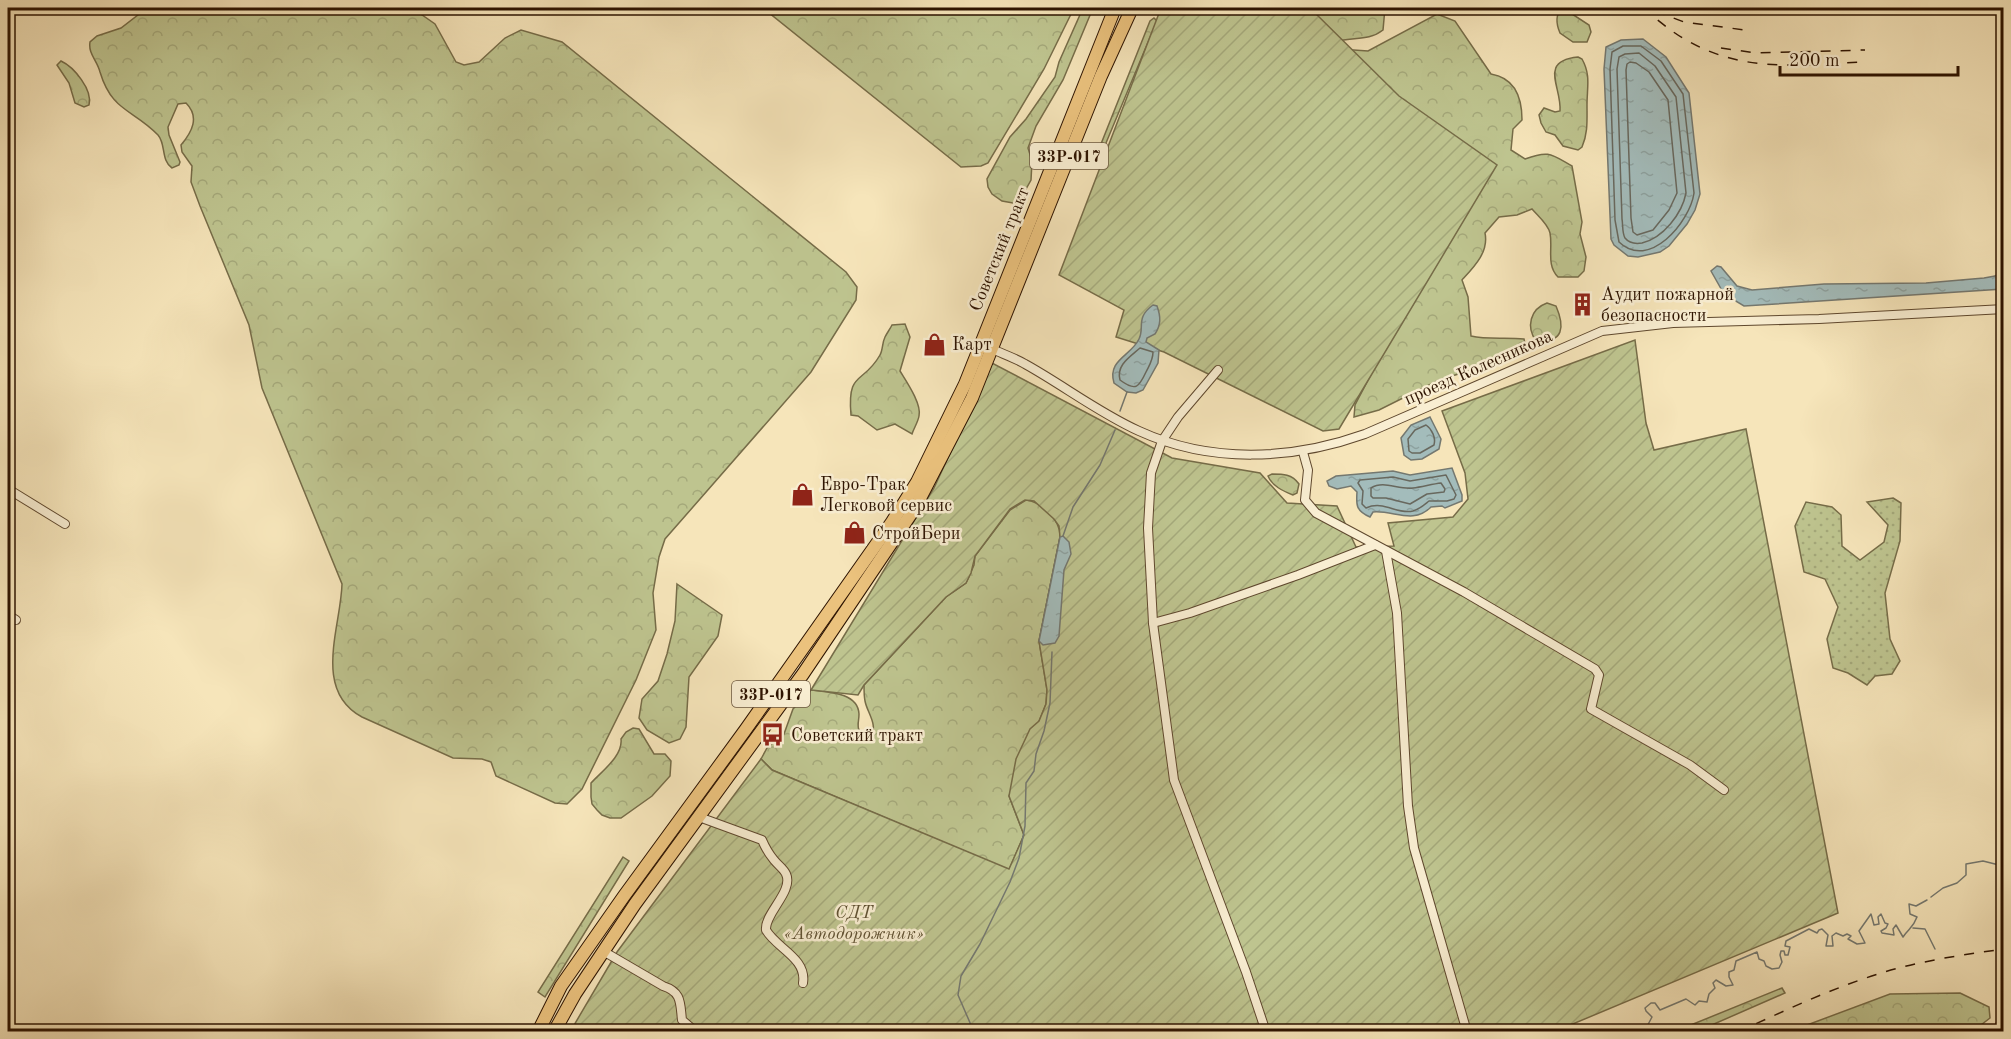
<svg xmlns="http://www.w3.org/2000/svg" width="2011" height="1039" viewBox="0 0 2011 1039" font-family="'Old Standard TT',serif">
  <defs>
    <pattern id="grass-dots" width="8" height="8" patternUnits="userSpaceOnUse" patternTransform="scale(1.5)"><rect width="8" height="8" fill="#bec48f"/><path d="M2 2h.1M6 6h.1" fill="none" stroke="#a4a87a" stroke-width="1.8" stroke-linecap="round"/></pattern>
    <pattern id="forest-crowns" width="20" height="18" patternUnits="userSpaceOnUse" patternTransform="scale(1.5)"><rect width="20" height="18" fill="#bec48f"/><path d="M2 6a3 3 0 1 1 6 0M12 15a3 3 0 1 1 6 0" fill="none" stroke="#a4a87a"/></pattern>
    <pattern id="garden-furrows" width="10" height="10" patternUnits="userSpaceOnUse" patternTransform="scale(1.5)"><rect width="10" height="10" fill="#bec48f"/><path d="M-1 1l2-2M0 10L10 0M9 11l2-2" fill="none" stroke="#a4a87a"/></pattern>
    <pattern id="water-ripples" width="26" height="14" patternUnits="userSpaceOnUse" patternTransform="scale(1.5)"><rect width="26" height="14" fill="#a3bcbb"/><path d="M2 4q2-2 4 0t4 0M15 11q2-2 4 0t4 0" fill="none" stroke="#8da19f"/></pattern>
  </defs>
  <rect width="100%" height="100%" fill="#f6e5ba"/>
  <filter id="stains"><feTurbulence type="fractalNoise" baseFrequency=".00333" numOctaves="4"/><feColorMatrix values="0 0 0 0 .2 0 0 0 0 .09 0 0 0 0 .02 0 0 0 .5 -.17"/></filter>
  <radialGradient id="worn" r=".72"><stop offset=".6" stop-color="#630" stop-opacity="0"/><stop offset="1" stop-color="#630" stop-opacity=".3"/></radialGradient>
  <polygon fill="url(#grass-dots)" stroke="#766c48" stroke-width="1.5" points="1893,498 1901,503 1900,541 1885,593 1890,639 1900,661 1892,674 1875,676 1867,685 1848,673 1833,668 1827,639 1838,607 1825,579 1804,572 1795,526 1806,502 1832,507 1841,515 1842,546 1860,560 1884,542 1888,525 1867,502"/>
  <g fill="url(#forest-crowns)" stroke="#766c48" stroke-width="1.5">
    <path d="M 147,8 L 412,8 L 435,24 L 456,62 L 464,65 L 479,62 L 505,38 L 521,30 L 562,42 L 846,272 L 857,287 L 856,300 L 811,372 L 665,539 L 659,557 L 653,593 L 656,630 L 636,680 L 582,789 L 567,804 L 555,803 L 496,776 L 491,762 L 482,759 L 453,758 L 362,717 C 312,690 341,627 342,584 L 262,388 L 249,325 L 200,206 L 191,182 L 192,166 L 182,152 L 181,145 C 192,132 200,117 186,103 L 178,104 L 168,127 L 169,135 L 180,162 L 179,165 L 172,168 C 161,161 166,144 158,135 C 133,109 112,112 100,72 C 97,60 88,54 90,42 L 97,36 L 121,28 Z"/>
    <polygon points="763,8 1074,8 1044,69 988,163 981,166 961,167"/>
    <polygon points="1083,8 1093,8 1063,80 1036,126 1028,148 1032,161 1031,180 1021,198 1013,203 1002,201 992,194 988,187 987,179 1010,137 1026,119 1055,77 1059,62"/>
    <path d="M 1298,8 L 1385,8 L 1383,30 C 1369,41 1354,37 1339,41 Z"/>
    <path d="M 1561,9 L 1566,10 L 1589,25 L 1591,32 L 1587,42 L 1573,42 L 1560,33 C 1557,26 1555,16 1561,9 Z"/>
    <path d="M 1437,14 L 1455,21 L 1491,74 C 1515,78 1522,97 1522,120 L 1513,129 L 1511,150 L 1525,159 C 1549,150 1551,154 1572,166 L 1582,222 L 1580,234 L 1586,257 L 1584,271 L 1578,277 L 1558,277 C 1546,265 1553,248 1550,233 C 1548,224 1538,216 1532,209 L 1517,215 L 1499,217 L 1485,233 C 1489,252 1474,267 1462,280 L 1468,297 L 1471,336 C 1488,340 1506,337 1524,339 L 1526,348 L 1494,363 L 1439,380 L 1379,410 L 1354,417 L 1355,405 L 1378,361 L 1340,49 L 1368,51 Z"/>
    <polygon points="1154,18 1157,21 1156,23 1101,155 1098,156 1097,154 1150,21"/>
    <path d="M 1578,57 L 1582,59 C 1591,75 1587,87 1587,105 C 1587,121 1588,133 1582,147 L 1578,150 L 1563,146 L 1555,135 L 1546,132 L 1541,123 L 1539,115 L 1544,108 L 1555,112 L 1560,111 C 1562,87 1538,61 1578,57 Z"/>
    <path d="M 61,61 C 74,67 93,90 89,105 L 84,107 L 75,103 L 69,83 L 57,65 Z"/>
    <path d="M 1547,303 L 1556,306 C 1565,327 1564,343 1536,341 C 1526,327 1530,309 1547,303 Z"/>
    <path d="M 905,324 L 910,337 L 900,371 C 906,381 922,404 919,416 C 918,422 914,428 912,434 L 895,424 L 877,430 L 858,416 L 851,415 C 847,370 863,385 880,355 C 883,350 882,343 885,337 C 887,333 890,329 892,325 Z"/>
    <path d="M 1272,474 C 1283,474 1292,474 1299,484 L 1297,493 L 1293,495 C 1283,491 1272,486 1268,476 Z"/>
    <path d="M 1026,500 C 1042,502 1061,520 1060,537 L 1039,641 L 1047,690 L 1046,704 L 1009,796 L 1024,835 L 1009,870 L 772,770 L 761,759 L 767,748 L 784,734 L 793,709 L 811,690 C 827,692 858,692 859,714 C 859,723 855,729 864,736 L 872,735 C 877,723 867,712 865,701 C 864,696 864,690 864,685 L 946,597 L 966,583 L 974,565 L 975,556 L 1010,510 Z"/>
    <polygon points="677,584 722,615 718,636 689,677 686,727 680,739 669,743 647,730 639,718 642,699 658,681 667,654 675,621"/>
    <path d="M 633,728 L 639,729 L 654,754 L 665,754 L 671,761 L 670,776 L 652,796 L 621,818 L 610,818 L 602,815 L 597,810 L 592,804 L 591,797 L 591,783 C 602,771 623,756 621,739 L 626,732 Z"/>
    <polygon points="623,857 629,861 545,997 538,992"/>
    <polygon points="1782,988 1785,993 1698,1031 1676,1031"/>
    <polygon points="1960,993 1989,1007 1990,1018 1977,1028 1966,1031 1791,1031 1890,994"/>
  </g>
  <g fill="url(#garden-furrows)" stroke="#766c48" stroke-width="1.5">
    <polygon points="1161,8 1310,8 1399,96 1497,165 1339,429 1323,431 1164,352 1116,337 1124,310 1059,275"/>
    <polygon points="1635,340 1646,423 1654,450 1746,429 1838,913 1556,1031 570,1032 617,952 761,759 772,770 1009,869 1024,835 1009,796 1016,759 1030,729 1039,721 1046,704 1047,690 1039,641 1060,537 1059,526 1054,519 1034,501 1025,500 1010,509 975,556 971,573 966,583 946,597 864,685 858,695 811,690 934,488 992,363 1172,458 1260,473 1287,503 1337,506 1356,547 1394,546 1388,523 1453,517 1468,499 1465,473 1442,411"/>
  </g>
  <g fill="url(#water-ripples)" stroke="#747870" stroke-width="1.5">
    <polygon points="1643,39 1666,57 1689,93 1700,194 1695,210 1687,224 1669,246 1660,252 1638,257 1628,256 1614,245 1611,239 1604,69 1606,47 1621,40"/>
    <polygon points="1717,266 1721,267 1737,286 1752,290 1824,284 1926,283 1984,278 1995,276 2003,270 2003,289 1744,306 1724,294 1711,271"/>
    <path d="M 1153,305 L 1157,306 C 1161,317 1161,325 1155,334 L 1147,338 L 1146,342 L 1159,350 L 1158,363 L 1143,390 L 1136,393 L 1127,392 L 1114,383 C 1107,360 1131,356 1139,339 C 1145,327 1135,318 1153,305 Z"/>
    <polygon points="1430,417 1441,439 1439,449 1422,459 1411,460 1404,455 1401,438 1411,425"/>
    <path d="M 1452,468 L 1462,495 L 1462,501 L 1445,508 L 1442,506 L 1431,507 C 1413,525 1394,510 1373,512 L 1370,517 C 1356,511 1356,505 1357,492 L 1351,486 L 1337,489 L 1329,486 L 1327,481 L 1336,476 L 1359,474 L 1393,471 L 1410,475 Z"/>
    <polygon points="1063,536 1069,542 1071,554 1064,570 1059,636 1055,643 1043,645 1039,641 1060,537"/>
  </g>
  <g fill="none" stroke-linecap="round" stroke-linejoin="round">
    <g stroke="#68685e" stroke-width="1.5">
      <path d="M 1623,46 L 1641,46 L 1661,61 L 1683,94 L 1694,193 C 1690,222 1649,271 1619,242 L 1615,220 L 1610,69 L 1612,52 Z"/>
      <path d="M 1625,54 L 1639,53 L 1655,66 L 1676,97 L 1686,193 C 1682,214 1663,238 1642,243 C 1636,244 1629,243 1625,238 C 1622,233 1623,224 1622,219 L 1617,69 L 1619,57 Z"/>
      <polygon points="1630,62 1636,63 1649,72 1668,100 1677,193 1669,210 1653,230 1637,235 1633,232 1631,218 1626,70 1627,64"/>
      <path d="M 1140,348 L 1153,352 C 1153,360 1150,364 1146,372 C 1139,387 1136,392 1120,380 C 1116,365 1130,357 1140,348 Z"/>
      <path d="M 1426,425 C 1432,429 1436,438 1434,445 L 1420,453 L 1412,453 L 1409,451 L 1408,439 L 1415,430 Z"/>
      <path d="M 1446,475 L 1456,495 L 1454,499 L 1447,501 L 1429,501 C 1424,505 1420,509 1413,511 C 1397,515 1384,500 1366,508 L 1362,504 L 1363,491 L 1358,483 L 1360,480 L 1393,477 L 1410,481 Z"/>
      <path d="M 1441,483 L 1445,489 L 1444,492 L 1427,494 L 1410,504 L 1386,498 L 1373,498 L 1371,496 L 1371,488 C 1384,480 1398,490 1413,488 C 1422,487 1432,484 1441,483 Z"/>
    </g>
    <g stroke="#747870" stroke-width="1.5">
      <polyline points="1120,411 1127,392"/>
      <polyline points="1063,536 1073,507 1100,465 1115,430"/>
      <polyline points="1931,897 1943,888 1957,883 1966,875 1966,864 1983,861 1999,865 2001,862 1998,854 2004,854"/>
      <polyline points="1913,928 1925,929 1935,949"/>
      <polyline points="974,1032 958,995 961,976 980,944 1010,882 1019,858 1025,826 1026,783 1034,771 1036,754 1044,731 1050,703 1052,652"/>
      <polyline points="1606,1032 1616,1027 1626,1032"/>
      <path d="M 1644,1032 L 1652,1017 L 1646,1011 L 1645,1008 L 1651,1003 L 1655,1003 L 1660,1010 L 1686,999 L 1695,1005 L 1699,1001 L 1707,1002 L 1709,994 L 1715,988 L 1713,983 L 1716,980 L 1726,986 L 1733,985 L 1729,977 L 1729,972 L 1734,970 L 1736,961 L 1757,952 L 1759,959 L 1764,961 L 1766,966 L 1772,969 L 1779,968 L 1782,962 L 1780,955 L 1781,951 L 1784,951 L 1785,955 L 1788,955 L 1790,947 L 1785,946 L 1786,941 L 1809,929 L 1817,933 L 1819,930 L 1822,929 L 1828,935 L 1826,946 L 1833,946 L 1832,936 L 1836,933 L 1843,936 L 1847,934 L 1851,936 L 1848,939 L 1857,944 L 1865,943 L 1859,931 L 1871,914 L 1874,925 L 1879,924 L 1878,917 L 1881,914 L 1885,923 L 1888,924 L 1886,928 L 1881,931 L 1882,933 L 1894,935 L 1893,929 L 1896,925 L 1903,937 C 1909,928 1913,928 1917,917 L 1910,914 L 1909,904 L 1916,906 L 1927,900"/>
    </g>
    <defs>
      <g id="minor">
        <path d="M 992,349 C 1003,354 1015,358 1025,364 C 1063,385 1099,413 1139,431 C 1211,464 1292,460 1365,434 L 1602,331 L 1673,323 L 1819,319 L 2004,309"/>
        <polyline points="1218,370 1178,417 1162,441 1151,473 1148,528 1153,623 1174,780 1246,972 1266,1032"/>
        <polyline points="1303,452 1308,470 1305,500 1316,513 1464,592 1595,669 1599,675 1591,709 1690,765 1724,790"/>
        <polyline points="8,489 65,524"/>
        <polyline points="1386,551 1397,613 1408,806 1414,848 1467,1032"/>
        <polyline points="8,615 16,620"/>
        <polyline points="1153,623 1190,613 1298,575 1375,545"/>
        <path d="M 699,817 L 762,840 C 765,847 769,854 774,860 C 778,865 784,869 786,874 C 794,891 764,914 766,930 C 776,948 807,958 803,983"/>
        <path d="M 603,951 L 663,986 C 682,992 680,1003 682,1020 L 696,1032"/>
        <polyline points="2000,1025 2004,1031"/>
      </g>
      <g id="highway">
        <polyline points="538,1032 561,986 624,896 746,729 892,522 917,482 965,384 1115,8"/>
        <polyline points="554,1032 575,994 635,904 803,674 915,508 972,398 1101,76 1132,8"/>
      </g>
    </defs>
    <use href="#minor" stroke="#5f482e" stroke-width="10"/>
    <use href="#highway" stroke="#2d1300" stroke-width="14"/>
    <use href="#minor" stroke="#f9eed2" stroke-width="8"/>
    <use href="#highway" stroke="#ebc27d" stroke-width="12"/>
    <g stroke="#2d1300" stroke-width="1.5" stroke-dasharray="10 10" stroke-linecap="butt">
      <path d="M 1642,8 C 1657,19 1671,32 1688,41 C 1747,74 1800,64 1865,62"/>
      <polyline points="1655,11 1684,22 1745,30"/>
      <polyline points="1721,48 1756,53 1865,50"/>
      <path d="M 1738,1032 C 1784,1011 1830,989 1878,974 C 1919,961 1961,955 2004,949"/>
    </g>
  </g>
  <defs>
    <symbol id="building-bare" viewBox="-9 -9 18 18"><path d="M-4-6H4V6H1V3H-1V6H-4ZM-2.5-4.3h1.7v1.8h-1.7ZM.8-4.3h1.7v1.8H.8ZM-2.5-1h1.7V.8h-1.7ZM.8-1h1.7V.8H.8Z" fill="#8f2418" stroke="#f9eed2" stroke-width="2.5" paint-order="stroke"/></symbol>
    <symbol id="shop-bare" viewBox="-9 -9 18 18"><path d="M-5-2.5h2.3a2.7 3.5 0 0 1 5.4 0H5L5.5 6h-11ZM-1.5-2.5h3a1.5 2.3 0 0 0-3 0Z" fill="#8f2418" stroke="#f9eed2" stroke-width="2.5" paint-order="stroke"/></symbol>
    <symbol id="bus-bare" viewBox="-9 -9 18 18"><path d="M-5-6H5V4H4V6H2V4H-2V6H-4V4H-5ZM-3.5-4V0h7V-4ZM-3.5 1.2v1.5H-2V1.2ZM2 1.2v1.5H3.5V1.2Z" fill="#8f2418" stroke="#f9eed2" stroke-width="2.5" paint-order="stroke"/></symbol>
  </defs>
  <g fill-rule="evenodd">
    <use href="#building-bare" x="1566" y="288" width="33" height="33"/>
    <use href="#shop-bare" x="918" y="328" width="33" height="33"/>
    <use href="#shop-bare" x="786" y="478" width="33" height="33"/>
    <use href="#shop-bare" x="838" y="516" width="33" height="33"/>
    <use href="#bus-bare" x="756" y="718" width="33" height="33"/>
  </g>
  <g text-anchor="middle" stroke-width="5" stroke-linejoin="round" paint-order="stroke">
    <g fill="#f9eed2" stroke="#6a553f" stroke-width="1.5">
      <rect x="1030" y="143" width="78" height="26" rx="4.5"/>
      <rect x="732" y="681" width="78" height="26" rx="4.5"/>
    </g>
    <g font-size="16" font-weight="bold" fill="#2d1300">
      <text x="1069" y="162">33Р-017</text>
      <text x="771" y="700">33Р-017</text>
    </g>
    <g font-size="18" fill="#2d1300" stroke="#f9eed2">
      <text transform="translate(999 249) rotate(-68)" y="6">Советский тракт</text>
      <text transform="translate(1478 367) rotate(-24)" y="6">проезд Колесникова</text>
    </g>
    <g font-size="18" fill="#2d1300" stroke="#f9eed2" text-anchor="start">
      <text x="1601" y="300">Аудит пожарной<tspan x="1601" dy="21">безопасности</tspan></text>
      <text x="952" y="350">Карт</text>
      <text x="820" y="490">Евро-Трак<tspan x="820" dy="21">Легковой сервис</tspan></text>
      <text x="872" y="539">СтройБери</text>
      <text x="791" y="741">Советский тракт</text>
    </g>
    <g font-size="18" font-style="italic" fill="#605132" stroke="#f9eed2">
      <text x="854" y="918">СДТ<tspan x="854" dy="21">«Автодорожник»</tspan></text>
    </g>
  </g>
  <rect width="2011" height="1039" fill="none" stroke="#f6e5ba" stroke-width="30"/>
  <rect x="9" y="9" width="1993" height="1021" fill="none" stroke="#2d1300" stroke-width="3"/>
  <rect x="15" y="15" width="1981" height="1009" fill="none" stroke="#2d1300" stroke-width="1.5"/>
  <path d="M1780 66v9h178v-9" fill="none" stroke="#2d1300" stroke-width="3"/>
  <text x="1789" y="66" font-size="18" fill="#2d1300" stroke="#f9eed2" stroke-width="4.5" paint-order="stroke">200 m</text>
  <rect width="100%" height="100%" filter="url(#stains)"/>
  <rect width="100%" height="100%" fill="url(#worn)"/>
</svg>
